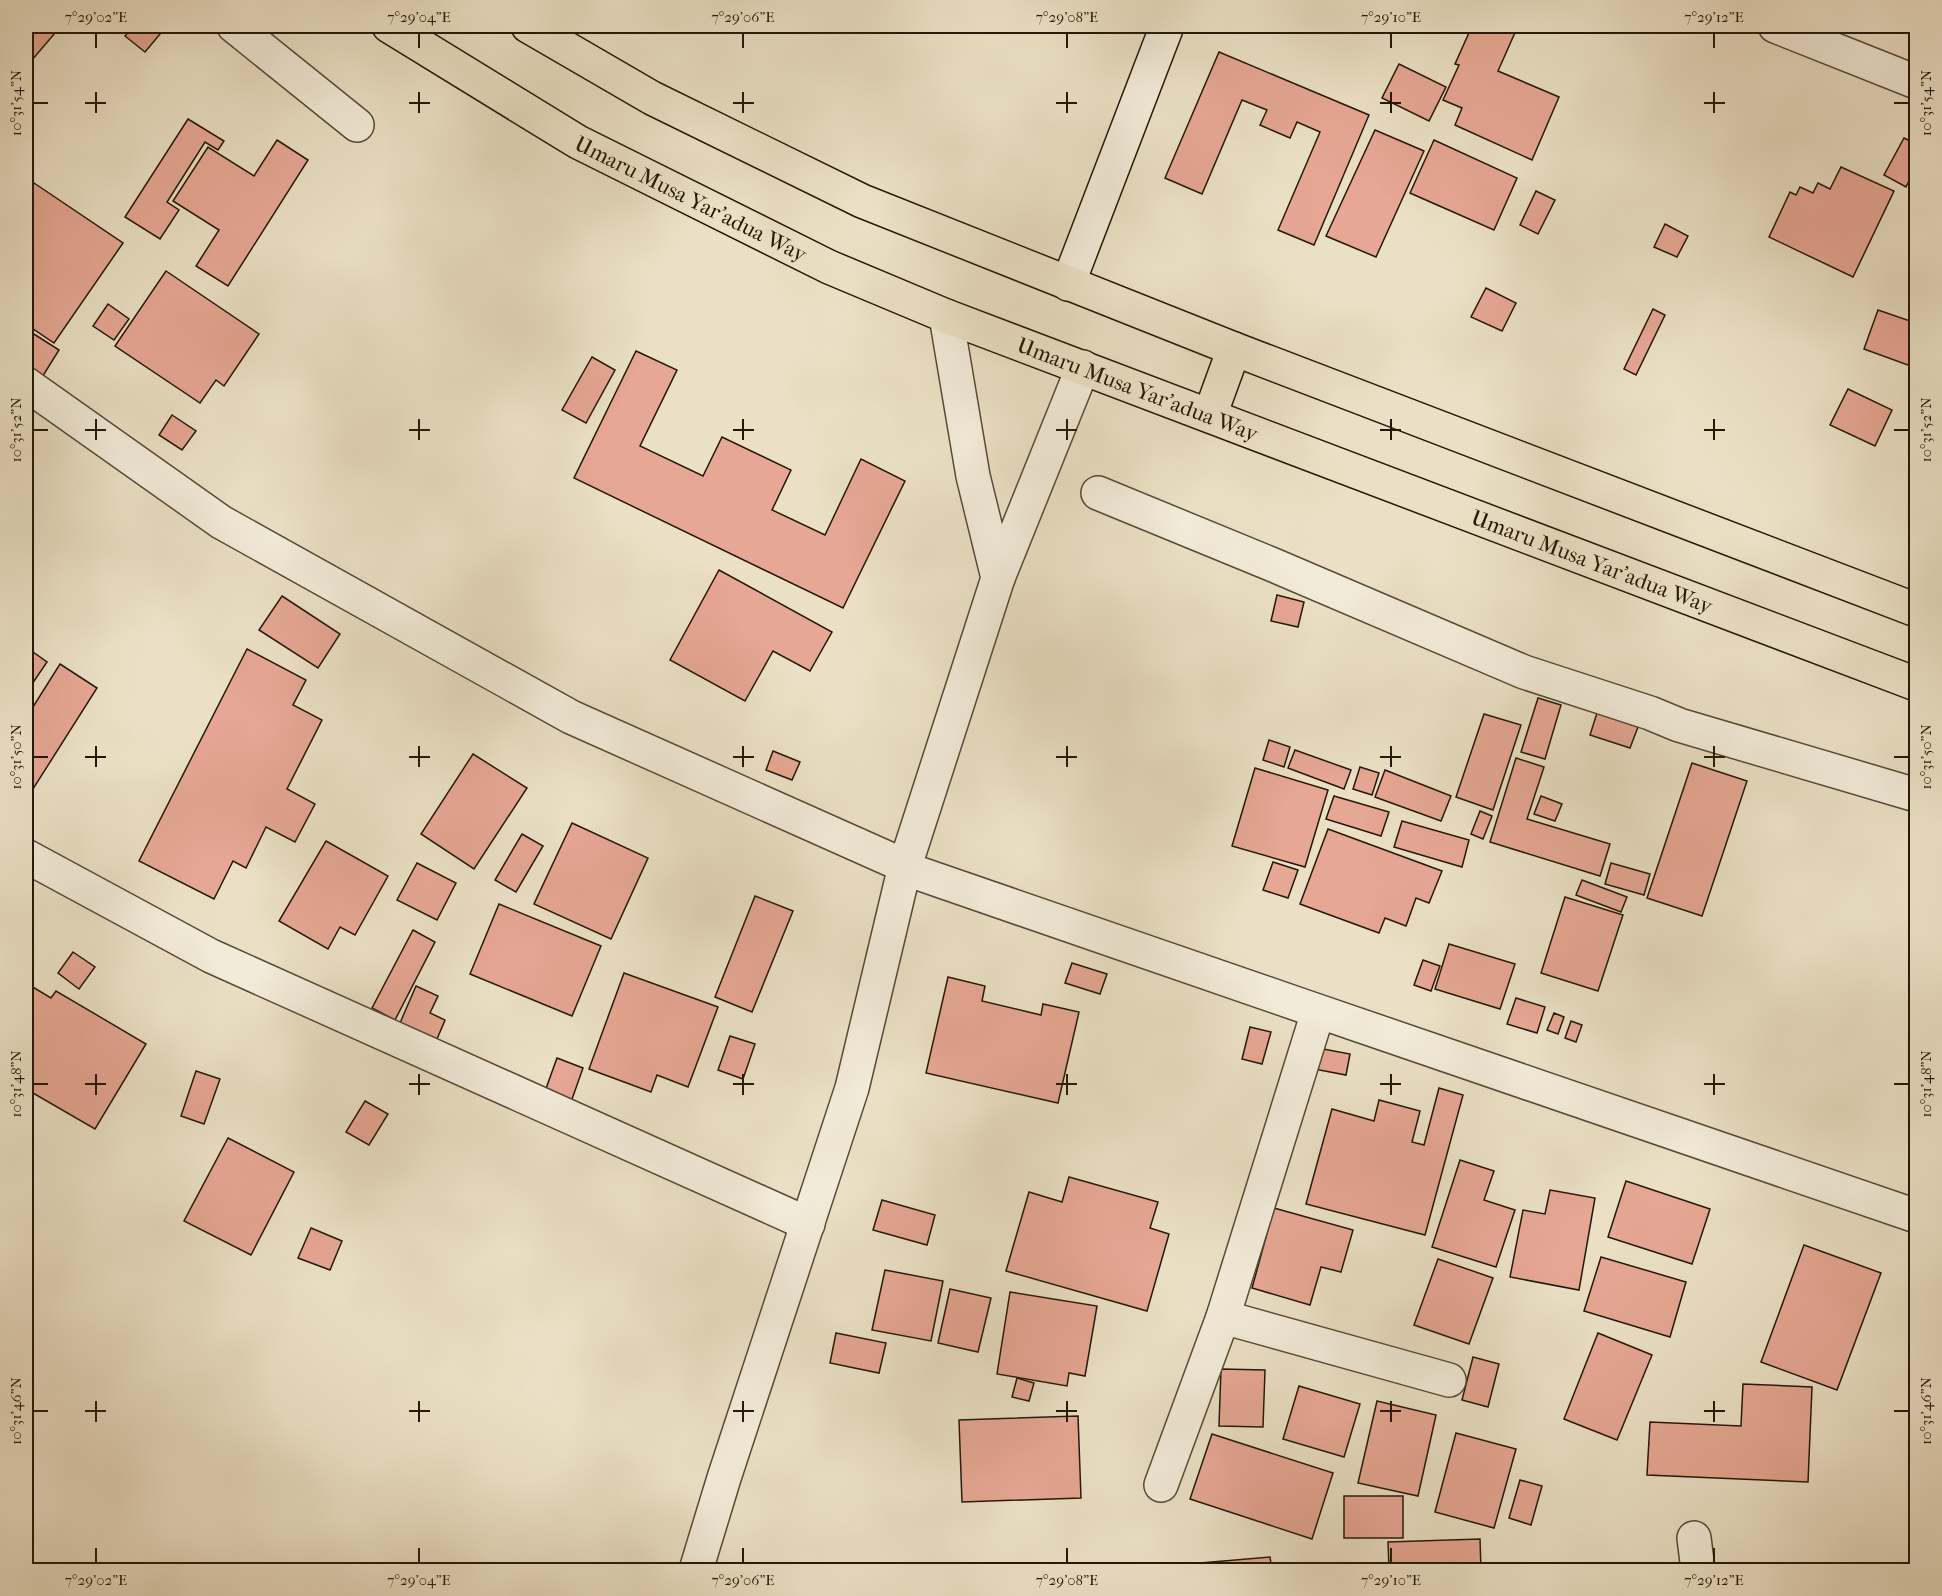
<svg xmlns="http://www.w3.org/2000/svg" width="1942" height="1596" viewBox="0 0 1942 1596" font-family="'IM FELL French Canon',serif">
  <rect width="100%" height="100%" fill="#ebe0c5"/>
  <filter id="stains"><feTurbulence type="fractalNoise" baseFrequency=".00333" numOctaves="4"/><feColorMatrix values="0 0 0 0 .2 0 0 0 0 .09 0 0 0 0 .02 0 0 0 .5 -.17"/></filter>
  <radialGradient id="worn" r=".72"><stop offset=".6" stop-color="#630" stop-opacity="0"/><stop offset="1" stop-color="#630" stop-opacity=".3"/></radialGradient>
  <g fill="#e6a794" stroke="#241708" stroke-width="1.5">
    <polygon points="26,26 61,26 26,67"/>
    <polygon points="134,26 151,26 160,34 145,52 125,36"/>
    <polygon points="1472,26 1513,26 1517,28 1498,71 1559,97 1532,160 1455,125 1462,108 1443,100 1459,65 1455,64"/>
    <polygon points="1219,52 1369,115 1314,245 1278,230 1320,132 1297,122 1290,138 1260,125 1267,110 1242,100 1202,194 1165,178"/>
    <polygon points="1399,64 1446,87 1429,121 1382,98"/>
    <polygon points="188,119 224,141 218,150 205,142 167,202 179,210 160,239 125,217"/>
    <polygon points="1375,130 1424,151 1376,257 1326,236"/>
    <polygon points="1904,138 1916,144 1916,166 1906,187 1884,175"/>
    <polygon points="277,140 308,160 228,286 196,266 219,230 173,201 208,147 254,176"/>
    <polygon points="1434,140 1517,178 1494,230 1410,193"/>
    <polygon points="1841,167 1894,191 1853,277 1769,237 1790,192 1796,195 1800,187 1813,193 1818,183 1830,189"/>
    <polygon points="34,183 123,243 54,343 26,324 26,196"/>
    <polygon points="1536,191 1555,200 1538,234 1520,225"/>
    <polygon points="1665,224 1688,236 1677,257 1654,247"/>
    <polygon points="166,271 259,334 224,386 216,380 200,403 115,346"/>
    <polygon points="1486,288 1516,303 1502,331 1471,317"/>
    <polygon points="108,304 129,319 114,340 93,326"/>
    <polygon points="1653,309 1665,315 1636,375 1624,369"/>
    <polygon points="1878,310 1916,323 1916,368 1864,349"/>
    <polygon points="26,329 59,350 41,379 26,369"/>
    <polygon points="636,351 677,370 640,446 703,476 722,437 791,470 772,510 825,535 861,459 905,481 843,608 574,478"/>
    <polygon points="592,357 615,370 586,423 562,410"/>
    <polygon points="1848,389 1892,410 1875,446 1830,425"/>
    <polygon points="172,415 196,431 182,450 159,435"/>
    <polygon points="719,570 832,632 810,671 773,651 745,701 670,660"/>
    <polygon points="1277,595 1304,602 1298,627 1271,621"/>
    <polygon points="282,596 340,634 318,668 259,630"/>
    <polygon points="26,647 47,662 26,693"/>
    <polygon points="247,649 306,680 293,705 322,720 287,789 315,804 295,842 266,827 246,868 233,861 214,899 139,861"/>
    <polygon points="60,664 97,688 26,800 26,718"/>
    <polygon points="1538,698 1561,705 1545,759 1521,752"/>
    <polygon points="1597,713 1638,727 1630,748 1590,735"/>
    <polygon points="1484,714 1521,725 1493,810 1456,797"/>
    <polygon points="1269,740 1290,747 1284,767 1263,760"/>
    <polygon points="1295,750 1351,770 1344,789 1288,768"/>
    <polygon points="773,751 800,762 792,780 766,770"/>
    <polygon points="473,754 527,788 474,869 421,834"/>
    <polygon points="1516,758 1544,767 1527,819 1610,844 1600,876 1490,842"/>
    <polygon points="1692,763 1747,781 1702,916 1647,898"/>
    <polygon points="1360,767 1379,773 1372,795 1353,789"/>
    <polygon points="1255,768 1328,790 1305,867 1232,846"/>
    <polygon points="1385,770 1451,796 1441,821 1375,797"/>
    <polygon points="1334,796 1389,812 1381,836 1326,819"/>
    <polygon points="1541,796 1562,804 1555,821 1534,814"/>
    <polygon points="1480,811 1492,816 1483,839 1471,834"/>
    <polygon points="1402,821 1469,840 1462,867 1394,847"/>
    <polygon points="572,823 648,858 611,939 534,904"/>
    <polygon points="1328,829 1442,871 1429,903 1416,898 1406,926 1385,918 1379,933 1300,904"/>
    <polygon points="522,834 543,846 516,892 495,880"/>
    <polygon points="326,841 388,876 355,935 340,927 328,949 279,921"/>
    <polygon points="1273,862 1298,870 1288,898 1263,890"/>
    <polygon points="417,863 456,883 437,920 397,900"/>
    <polygon points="1611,863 1650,874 1644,895 1605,884"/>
    <polygon points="1582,880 1627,897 1621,912 1576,895"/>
    <polygon points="755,896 793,911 752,1012 715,997"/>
    <polygon points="1565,897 1623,915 1598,991 1541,973"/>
    <polygon points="499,904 601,946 572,1016 470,974"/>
    <polygon points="413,930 435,942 395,1020 372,1008"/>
    <polygon points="1449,944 1515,964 1500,1009 1435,989"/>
    <polygon points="73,952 95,967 79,989 58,973"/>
    <polygon points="1423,960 1440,966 1431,991 1414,985"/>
    <polygon points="1072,963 1107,974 1100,994 1065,983"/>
    <polygon points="624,973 718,1007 688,1087 657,1075 651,1092 589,1069"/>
    <polygon points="948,977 985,986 982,1001 1041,1015 1043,1004 1079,1012 1058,1103 926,1073"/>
    <polygon points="26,983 51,998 56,991 146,1044 95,1129 26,1089"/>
    <polygon points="416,986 438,996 430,1013 445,1020 437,1039 400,1023"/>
    <polygon points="1516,998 1545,1007 1537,1033 1507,1024"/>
    <polygon points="1554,1013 1564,1017 1558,1034 1547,1030"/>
    <polygon points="1571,1021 1582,1025 1576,1042 1565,1038"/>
    <polygon points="1250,1027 1271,1032 1262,1064 1242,1059"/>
    <polygon points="730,1036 755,1044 743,1079 718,1070"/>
    <polygon points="1318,1048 1350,1054 1346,1075 1314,1069"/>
    <polygon points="557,1058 583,1068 571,1102 544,1094"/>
    <polygon points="196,1071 220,1079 204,1124 181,1116"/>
    <polygon points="1439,1088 1463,1095 1425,1235 1306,1204 1332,1109 1374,1121 1379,1100 1420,1111 1412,1142 1424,1145"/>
    <polygon points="365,1101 388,1114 369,1145 346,1132"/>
    <polygon points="228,1138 294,1172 251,1255 184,1221"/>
    <polygon points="1460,1160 1494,1171 1484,1200 1515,1210 1496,1267 1432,1247"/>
    <polygon points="1069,1177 1158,1202 1150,1228 1169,1234 1147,1311 1006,1271 1029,1192 1062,1202"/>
    <polygon points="1626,1181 1710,1209 1692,1264 1608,1237"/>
    <polygon points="1550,1190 1595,1198 1579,1290 1510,1277 1523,1210 1545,1214"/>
    <polygon points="882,1200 935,1215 927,1245 873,1230"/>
    <polygon points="1274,1208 1353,1230 1341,1272 1321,1267 1310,1305 1252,1288"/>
    <polygon points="311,1228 342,1241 330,1270 298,1258"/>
    <polygon points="1804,1245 1881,1273 1837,1390 1761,1362"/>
    <polygon points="1601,1257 1686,1282 1670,1337 1584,1311"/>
    <polygon points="1438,1259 1493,1278 1469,1344 1414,1325"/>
    <polygon points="885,1270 943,1281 931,1341 872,1330"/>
    <polygon points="950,1289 991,1298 978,1352 938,1343"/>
    <polygon points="1010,1292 1097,1306 1085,1376 1069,1373 1067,1386 997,1374"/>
    <polygon points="836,1333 886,1343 879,1373 830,1363"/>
    <polygon points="1598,1333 1652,1355 1617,1440 1564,1419"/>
    <polygon points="1473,1357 1499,1364 1488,1407 1462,1400"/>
    <polygon points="1221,1369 1265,1370 1263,1427 1219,1426"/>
    <polygon points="1017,1378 1034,1383 1029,1401 1012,1397"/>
    <polygon points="1743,1384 1812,1387 1808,1482 1647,1475 1650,1422 1741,1426"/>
    <polygon points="1299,1386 1360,1404 1344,1457 1283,1439"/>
    <polygon points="1377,1401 1436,1415 1418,1496 1358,1483"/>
    <polygon points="1078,1416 1081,1498 962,1502 959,1420"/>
    <polygon points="1456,1433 1516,1449 1494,1528 1435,1512"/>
    <polygon points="1212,1434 1333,1473 1312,1539 1190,1499"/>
    <polygon points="1520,1480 1542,1486 1531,1525 1509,1518"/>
    <rect x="1344" y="1496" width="59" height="42"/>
    <polygon points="1480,1539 1481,1570 1389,1570 1388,1542"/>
    <polygon points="1270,1557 1272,1570 1178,1570 1177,1565"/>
  </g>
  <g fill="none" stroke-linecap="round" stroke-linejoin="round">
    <defs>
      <g id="street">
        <polyline points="234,26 357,125"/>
        <polyline points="1775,26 1916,82"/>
        <path d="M 26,384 L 221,522 L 571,717 L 905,866 L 909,870 C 1244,987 1581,1100 1916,1216"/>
        <polyline points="1098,493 1271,564 1524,672 1650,713 1679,725 1916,795"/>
        <polyline points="998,578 1083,367"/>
        <polyline points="26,856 211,956 808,1224"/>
        <polyline points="1223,1317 1449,1380"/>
        <polyline points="1161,1485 1223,1317 1318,1012"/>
        <polyline points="1694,1538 1698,1570"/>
        <polyline points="696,1570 724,1478 852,1088 905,866 998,578 973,476 946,316"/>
      </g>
      <polyline id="secondary" points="1068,284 1167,26"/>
      <g id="primary">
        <path id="s1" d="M 389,26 L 578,142 L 829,267 L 946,316 L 1916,684"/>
        <polyline points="528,26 652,98 862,201 1234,349 1916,610"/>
        <polyline points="1210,415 1234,349"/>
      </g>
    </defs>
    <use href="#street" stroke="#564937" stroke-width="36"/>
    <use href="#secondary" stroke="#241708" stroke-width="36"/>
    <use href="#primary" stroke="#241708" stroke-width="36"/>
    <use href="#street" stroke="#f2ebd9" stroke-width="33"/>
    <use href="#secondary" stroke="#f2ebd9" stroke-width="33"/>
    <use href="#primary" stroke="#ebe0c5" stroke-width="33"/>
  </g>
  <path fill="none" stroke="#241708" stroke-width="2" d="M 96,33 L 96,48M 419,33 L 419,48M 743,33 L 743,48M 1067,33 L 1067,48M 1391,33 L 1391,48M 1714,33 L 1714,48M 96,92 L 96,113M 419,92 L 419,113M 743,92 L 743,113M 1067,92 L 1067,113M 1391,92 L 1391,113M 1714,92 L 1714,113M 33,103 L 48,103M 85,103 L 106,103M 409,103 L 430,103M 733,103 L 754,103M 1056,103 L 1077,103M 1380,103 L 1401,103M 1704,103 L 1725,103M 1894,103 L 1909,103M 96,419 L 96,440M 419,419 L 419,440M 743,419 L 743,440M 1067,419 L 1067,440M 1391,419 L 1391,440M 1714,419 L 1714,440M 33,430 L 48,430M 85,430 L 106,430M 409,430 L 430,430M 733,430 L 754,430M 1056,430 L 1077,430M 1380,430 L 1401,430M 1704,430 L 1725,430M 1894,430 L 1909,430M 96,746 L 96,767M 419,746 L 419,767M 743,746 L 743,767M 1067,746 L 1067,767M 1391,746 L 1391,767M 1714,746 L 1714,767M 33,757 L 48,757M 85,757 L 106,757M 409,757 L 430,757M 733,757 L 754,757M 1056,757 L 1077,757M 1380,757 L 1401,757M 1704,757 L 1725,757M 1894,757 L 1909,757M 96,1074 L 96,1095M 419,1074 L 419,1095M 743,1074 L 743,1095M 1067,1074 L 1067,1095M 1391,1074 L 1391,1095M 1714,1074 L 1714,1095M 33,1084 L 48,1084M 85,1084 L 106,1084M 409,1084 L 430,1084M 733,1084 L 754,1084M 1056,1084 L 1077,1084M 1380,1084 L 1401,1084M 1704,1084 L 1725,1084M 1894,1084 L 1909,1084M 96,1401 L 96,1422M 419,1401 L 419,1422M 743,1401 L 743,1422M 1067,1401 L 1067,1422M 1391,1401 L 1391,1422M 1714,1401 L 1714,1422M 33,1411 L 48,1411M 85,1411 L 106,1411M 409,1411 L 430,1411M 733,1411 L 754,1411M 1056,1411 L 1077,1411M 1380,1411 L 1401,1411M 1704,1411 L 1725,1411M 1894,1411 L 1909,1411M 96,1548 L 96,1563M 419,1548 L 419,1563M 743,1548 L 743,1563M 1067,1548 L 1067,1563M 1391,1548 L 1391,1563M 1714,1548 L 1714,1563"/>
  <g text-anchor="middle" stroke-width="4.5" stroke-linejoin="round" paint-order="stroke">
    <g font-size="22" fill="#241708" stroke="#f2ebd9">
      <text dy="8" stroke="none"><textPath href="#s1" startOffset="348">Umaru Musa Yar'adua Way</textPath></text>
      <text dy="8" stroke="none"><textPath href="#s1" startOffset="834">Umaru Musa Yar'adua Way</textPath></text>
      <text dy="8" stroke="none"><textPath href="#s1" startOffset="1320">Umaru Musa Yar'adua Way</textPath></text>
    </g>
  </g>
  <rect width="1942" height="1596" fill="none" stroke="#ebe0c5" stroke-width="66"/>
  <rect x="33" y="33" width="1876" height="1530" fill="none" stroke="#241708" stroke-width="2"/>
  <g font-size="15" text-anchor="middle" fill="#241708">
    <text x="96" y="22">7°29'02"E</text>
    <text x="419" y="22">7°29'04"E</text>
    <text x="743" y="22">7°29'06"E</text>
    <text x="1067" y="22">7°29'08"E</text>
    <text x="1391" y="22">7°29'10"E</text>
    <text x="1714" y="22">7°29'12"E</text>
    <text transform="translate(16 103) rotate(-90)" y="5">10°31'54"N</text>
    <text transform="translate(1926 103) rotate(-90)" y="5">10°31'54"N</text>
    <text transform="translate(16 430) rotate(-90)" y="5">10°31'52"N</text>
    <text transform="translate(1926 430) rotate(-90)" y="5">10°31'52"N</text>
    <text transform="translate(16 757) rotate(-90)" y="5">10°31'50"N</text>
    <text transform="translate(1926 757) rotate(-90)" y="5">10°31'50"N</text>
    <text transform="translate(16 1084) rotate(-90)" y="5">10°31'48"N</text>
    <text transform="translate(1926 1084) rotate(-90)" y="5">10°31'48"N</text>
    <text transform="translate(16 1411) rotate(-90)" y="5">10°31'46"N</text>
    <text transform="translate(1926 1411) rotate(-90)" y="5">10°31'46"N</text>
    <text x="96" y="1585">7°29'02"E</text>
    <text x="419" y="1585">7°29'04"E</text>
    <text x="743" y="1585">7°29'06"E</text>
    <text x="1067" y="1585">7°29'08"E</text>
    <text x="1391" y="1585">7°29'10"E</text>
    <text x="1714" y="1585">7°29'12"E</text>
  </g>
  <rect width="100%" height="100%" filter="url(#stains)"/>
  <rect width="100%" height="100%" fill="url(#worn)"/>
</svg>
